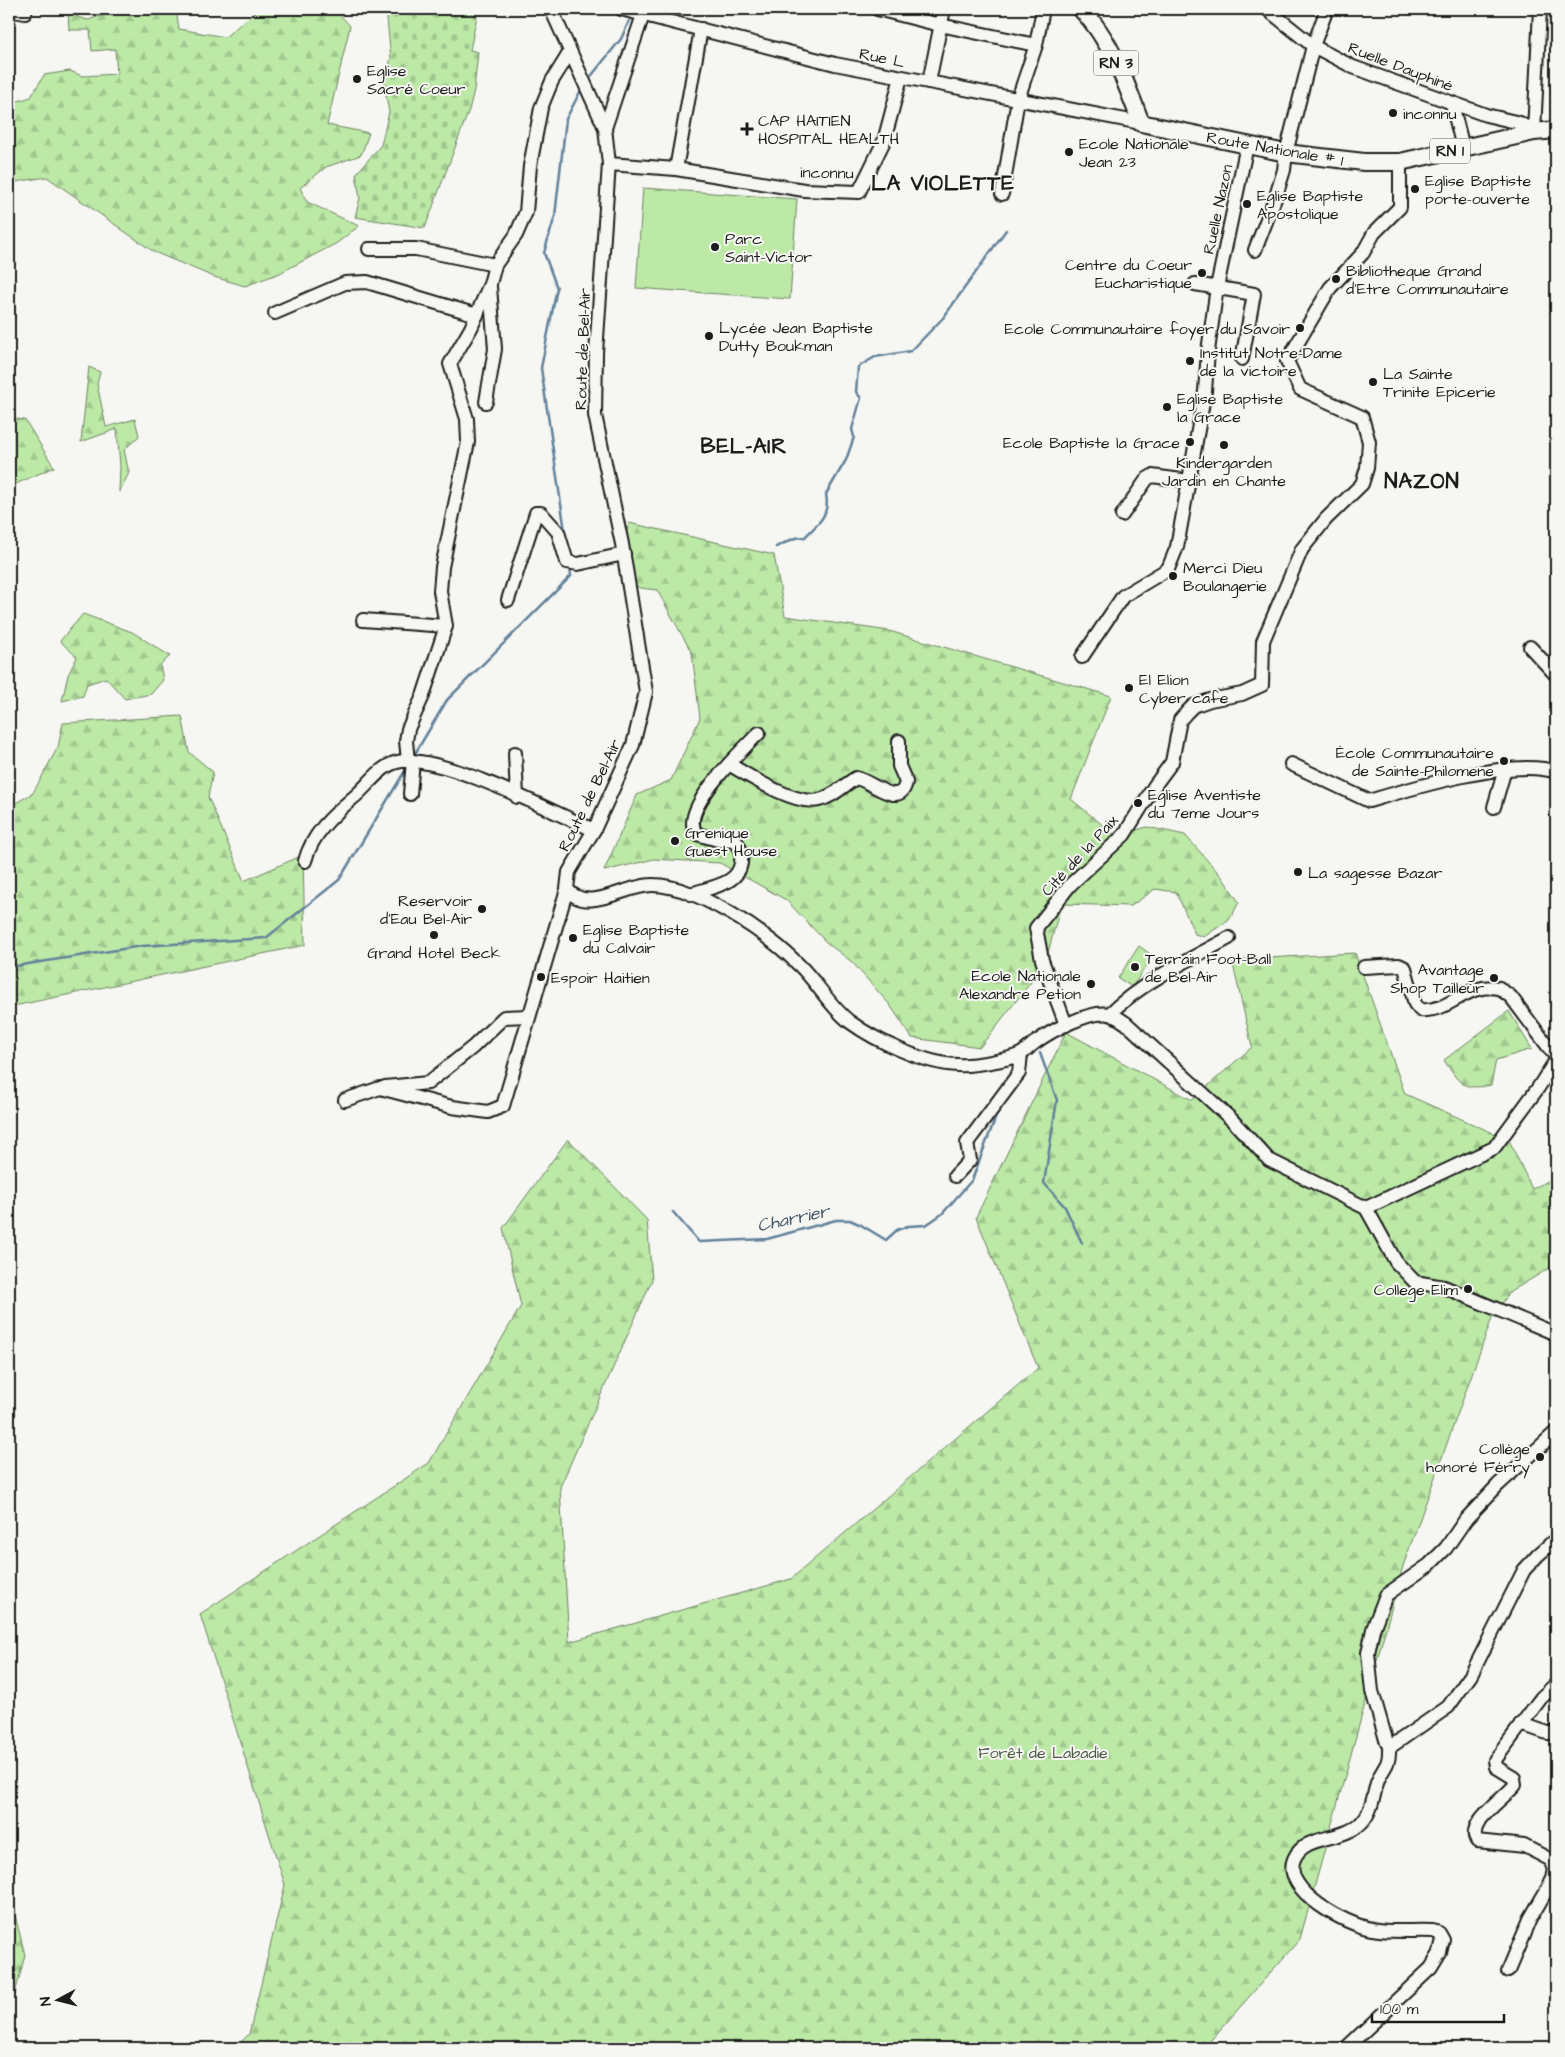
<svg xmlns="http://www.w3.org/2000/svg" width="1565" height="2057" viewBox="0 0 1565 2057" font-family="'Architects Daughter',sans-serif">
  <defs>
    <pattern id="forest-firs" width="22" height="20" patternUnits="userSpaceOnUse" patternTransform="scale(1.25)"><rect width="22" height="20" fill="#bce9a6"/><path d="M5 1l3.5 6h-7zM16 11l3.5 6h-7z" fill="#a1c78e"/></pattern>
    <pattern id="cemetery-stones" width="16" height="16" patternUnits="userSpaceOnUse" patternTransform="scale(1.25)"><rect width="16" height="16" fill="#bce9a6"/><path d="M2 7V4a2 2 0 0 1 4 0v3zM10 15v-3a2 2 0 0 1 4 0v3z" fill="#a1c78e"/></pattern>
  </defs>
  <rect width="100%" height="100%" fill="#f6f6f2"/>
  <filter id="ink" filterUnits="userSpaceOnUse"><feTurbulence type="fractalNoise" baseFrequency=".02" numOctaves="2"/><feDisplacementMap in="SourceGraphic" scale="10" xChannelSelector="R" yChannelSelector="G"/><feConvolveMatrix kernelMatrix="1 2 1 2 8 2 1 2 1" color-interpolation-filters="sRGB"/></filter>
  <g filter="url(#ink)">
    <g fill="url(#forest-firs)" stroke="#6c8261">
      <polygon points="68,9 81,9 77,17 88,20 115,11 176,9 179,29 225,37 259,9 335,9 350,26 327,125 369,133 361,155 326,167 300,188 307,202 359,226 337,243 280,273 245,286 214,277 154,252 47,177 9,183 9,91 15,102 31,97 44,75 70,71 82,76 117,74 115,49 92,51 90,30 69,30"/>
      <polygon points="89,367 100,372 97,384 106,427 135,419 139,436 124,450 129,473 119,492 120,466 117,429 81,442"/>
      <polygon points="9,418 25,420 54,467 9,487"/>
      <polygon points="629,523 774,555 785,616 889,631 1111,696 1071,799 1116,836 1147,827 1185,835 1222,877 1239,902 1230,919 1204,937 1195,934 1176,892 1155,889 1131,906 1061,904 1045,964 980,1047 912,1038 890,1005 852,962 827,943 786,900 720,863 654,859 604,871 637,795 671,780 700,718 692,653 657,590 640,588 626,580 619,561"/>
      <polygon points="83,614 132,632 170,656 160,665 163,680 151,694 125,699 106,678 87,684 83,696 62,701 68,675 77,657 60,641"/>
      <polygon points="182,716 189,752 213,772 208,797 244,881 303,855 305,945 9,1007 9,807 33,793 58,747 63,723"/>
      <polygon points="1355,953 1405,1094 1509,1140 1532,1189 1556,1177 1556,1264 1510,1292 1492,1318 1403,1566 1300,1939 1204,2048 235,2048 249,2034 285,1885 200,1614 429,1463 521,1306 503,1228 568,1139 647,1220 652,1280 560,1487 569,1642 791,1579 1038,1368 976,1217 1066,1032 1192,1100 1252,1047 1232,960"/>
      <path d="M 1509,1011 L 1532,1049 L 1496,1060 L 1491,1085 C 1462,1091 1459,1083 1444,1060 Z"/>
      <polygon points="9,1891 25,1955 9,2017"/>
    </g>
    <polygon fill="url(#cemetery-stones)" stroke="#6c8261" points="386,9 463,9 477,16 470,50 478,52 474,90 469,110 425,228 355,217 360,198 356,174 381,145 389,112 384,85 391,58"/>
    <g fill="#bce9a6" stroke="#6c8261">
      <polygon points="643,188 797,199 790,299 636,288"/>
      <polygon points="1139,946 1153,956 1132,987 1118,978"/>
    </g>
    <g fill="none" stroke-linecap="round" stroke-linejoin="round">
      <g stroke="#62819a" stroke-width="2.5">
        <polyline points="588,80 621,39 629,21"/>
        <polyline points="566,538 541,368 557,288 544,253 555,216 566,119 581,90"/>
        <path d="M 776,547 L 795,538 L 805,537 C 819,523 830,515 826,494 L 846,460 L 854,437 L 852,429 L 861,398 L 856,392 L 858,367 L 875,357 L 911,351 L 943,318 L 1006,230"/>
        <polyline points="413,757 447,700 571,576 570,566"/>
        <polyline points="9,967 142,946 266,938 339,880 408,766"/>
        <polyline points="1040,1053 1057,1100 1044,1183 1065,1207 1082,1243"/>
        <polyline points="673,1212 699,1242 767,1239 836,1220 850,1220 861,1225 886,1240 897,1230 908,1226 926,1225 942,1214 972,1180 998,1111"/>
      </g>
      <defs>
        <g id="minor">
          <path d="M 551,9 L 605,128 L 609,164 L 596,353 L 595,415 L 622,544 L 646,692 L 633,745 L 594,830 L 569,872 L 567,889 C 587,915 625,885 652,885 C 679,885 707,900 730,913 C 754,927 779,945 799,965 C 817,982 830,1007 850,1022 C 876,1041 925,1064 958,1065 C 973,1066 1008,1060 1021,1054 C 1026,1051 1031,1045 1036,1042 C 1051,1031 1090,1010 1109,1014 C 1115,1015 1121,1020 1126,1023 L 1232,1120 L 1269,1160 L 1366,1208 L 1396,1262 L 1415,1282 L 1444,1287 L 1556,1334"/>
          <polyline points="621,9 835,64 1141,123"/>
          <polyline points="877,9 940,25 1036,45"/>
          <polyline points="1267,9 1313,46 1353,67 1486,115 1520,123 1534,132"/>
          <polyline points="9,10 25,13 26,9"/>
          <polyline points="929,82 944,9"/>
          <polyline points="1452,104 1463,148"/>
          <polyline points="605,128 645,9"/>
          <polyline points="1534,132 1540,9"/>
          <polyline points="609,164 676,169 804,190 859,192 884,141 901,77"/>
          <polyline points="676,169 701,29"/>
          <polyline points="1002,194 1018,99 1036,45 1043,9"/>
          <polyline points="369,249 416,249 495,265"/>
          <polyline points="1255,250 1276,196 1284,170 1286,153 1313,46 1327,9"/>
          <polyline points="1195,284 1254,294 1242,359"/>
          <polyline points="275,313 345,283 367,282 477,315"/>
          <polyline points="486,402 495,349 490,287"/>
          <polyline points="1122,515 1147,479 1152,476 1189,481"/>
          <polyline points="508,600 536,513 541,513 558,532 567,562 578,564 624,554"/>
          <polyline points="363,620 446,626"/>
          <polyline points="1530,647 1556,675"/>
          <polyline points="1082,657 1123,596 1168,569 1177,547 1205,391 1208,351 1217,287 1247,145"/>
          <polyline points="515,753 517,797"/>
          <polyline points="408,761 406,741 408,729 423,696 446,626 440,591 442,567 468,442 467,419 450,364 471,328 490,284 495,265 516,235 526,212 530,166 541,108 552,81 570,52"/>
          <path d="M 729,764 C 749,776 796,806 819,800 C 833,797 844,785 856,778 C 872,781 900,810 906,782 L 899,766 L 899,741"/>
          <path d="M 1291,764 L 1369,801 C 1412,788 1515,757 1556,772"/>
          <polyline points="410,794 413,761"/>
          <polyline points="1494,807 1505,769"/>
          <path d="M 305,861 C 312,834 332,816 353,798 C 366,788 380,766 397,762 C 438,752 552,812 594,830"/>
          <path d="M 691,894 C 710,887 738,885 741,863 C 742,854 741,849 736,841 L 718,840 L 697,834 C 676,812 743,749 759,733"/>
          <path d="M 1364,967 L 1399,965 L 1405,968 L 1415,1004 L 1420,1010 C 1451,1013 1465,982 1499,988 L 1511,997 L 1556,1057"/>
          <path d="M 1109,1014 C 1144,981 1187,961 1229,938"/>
          <polyline points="1066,1025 1042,960 1036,928 1070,885 1124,835 1155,785 1172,762 1180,720 1187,712 1193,706 1210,700 1242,694 1262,685 1263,641 1302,549 1326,519 1362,484 1367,468 1369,442 1362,417 1300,389 1287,361 1330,288 1363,253 1374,233 1400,207 1400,162"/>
          <polyline points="385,1087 428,1083 473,1047 504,1017 528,1016"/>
          <polyline points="345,1100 380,1088 452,1107 488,1112 503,1106 567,889"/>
          <polyline points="955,1176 970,1160 967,1143 1019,1073 1021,1054"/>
          <polyline points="1366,1208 1494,1148 1538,1088 1556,1060"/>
          <polyline points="1556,1432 1498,1485 1466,1519 1446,1548 1429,1565 1386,1595 1373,1629 1368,1653 1372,1691 1387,1743 1393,1745 1448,1707 1471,1675 1524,1570 1538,1555 1556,1539"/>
          <polyline points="1521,1724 1547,1733 1556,1733"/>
          <path d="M 1508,1971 L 1530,1919 L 1553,1879 L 1555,1869 L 1551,1860 L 1524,1846 L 1477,1841 C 1465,1823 1505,1798 1515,1785 L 1514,1778 L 1496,1767 L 1495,1760 L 1541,1698 L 1556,1684"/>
          <path d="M 1346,2048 L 1431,1968 L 1440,1953 L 1443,1940 L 1439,1933 L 1433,1931 C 1413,1930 1391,1933 1372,1929 C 1347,1925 1281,1891 1294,1859 C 1305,1833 1342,1843 1362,1822 C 1372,1811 1373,1797 1377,1783 C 1383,1764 1390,1770 1389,1745"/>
        </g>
        <path id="major" d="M 1081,9 C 1110,38 1127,85 1141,123 L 1286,153 L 1364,162 L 1400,162 L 1534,132 L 1556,130"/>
      </defs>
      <use href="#minor" stroke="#1c1c1c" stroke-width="16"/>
      <use href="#major" stroke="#1c1c1c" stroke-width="20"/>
      <use href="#minor" stroke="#f6f6f2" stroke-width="12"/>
      <use href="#major" stroke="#f6f6f2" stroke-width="16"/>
    </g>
  </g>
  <g fill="#1c1c1c" stroke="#f6f6f2" stroke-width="2">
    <circle cx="357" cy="79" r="5"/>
    <circle cx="1393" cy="113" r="5"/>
    <path d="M744.5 121.5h5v5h5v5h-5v5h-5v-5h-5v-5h5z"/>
    <circle cx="1069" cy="152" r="5"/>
    <circle cx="1415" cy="189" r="5"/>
    <circle cx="1247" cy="204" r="5"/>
    <circle cx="715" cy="247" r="5"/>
    <circle cx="1202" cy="273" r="5"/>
    <circle cx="1336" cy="279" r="5"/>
    <circle cx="1300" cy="328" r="5"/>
    <circle cx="709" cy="336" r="5"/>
    <circle cx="1190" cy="361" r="5"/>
    <circle cx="1373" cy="382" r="5"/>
    <circle cx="1167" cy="407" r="5"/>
    <circle cx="1190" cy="442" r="5"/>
    <circle cx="1224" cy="445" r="5"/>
    <circle cx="1173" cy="576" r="5"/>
    <circle cx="1129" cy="688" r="5"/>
    <circle cx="1504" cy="761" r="5"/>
    <circle cx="1138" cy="803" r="5"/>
    <circle cx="675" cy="841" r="5"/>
    <circle cx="1298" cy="872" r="5"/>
    <circle cx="482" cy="909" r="5"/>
    <circle cx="434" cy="935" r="5"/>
    <circle cx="573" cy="938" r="5"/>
    <circle cx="1135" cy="967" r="5"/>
    <circle cx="541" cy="977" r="5"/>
    <circle cx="1494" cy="978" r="5"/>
    <circle cx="1091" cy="984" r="5"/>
    <circle cx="1468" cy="1289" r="5"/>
    <circle cx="1540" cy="1457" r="5"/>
  </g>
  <g text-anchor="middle" stroke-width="4" stroke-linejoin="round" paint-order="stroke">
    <g fill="#f6f6f2" stroke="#5d5d5c" stroke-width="1">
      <rect x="1093.5" y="50.5" width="45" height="25" rx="4"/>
      <rect x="1430" y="138.5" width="40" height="25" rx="4"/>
    </g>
    <g font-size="15" font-weight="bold" fill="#1c1c1c">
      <text x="1116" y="68">RN 3</text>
      <text x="1450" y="156">RN 1</text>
    </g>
    <g font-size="16" fill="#1c1c1c" stroke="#f6f6f2">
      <text transform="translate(882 57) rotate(11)" y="6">Rue L</text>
      <text transform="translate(1401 66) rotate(21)" y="6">Ruelle Dauphiné</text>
      <text transform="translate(1275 148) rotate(10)" y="6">Route Nationale # 1</text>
      <text transform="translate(827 172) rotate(1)" y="6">inconnu</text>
      <text transform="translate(1217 209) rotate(-78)" y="6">Ruelle Nazon</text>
      <text transform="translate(582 349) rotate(-88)" y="6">Route de Bel-Air</text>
      <text transform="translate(589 795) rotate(-64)" y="6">Route de Bel-Air</text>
      <text transform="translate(1079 855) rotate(-47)" y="6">Cité de la Paix</text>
    </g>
    <g font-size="16" fill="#1c1c1c" stroke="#f6f6f2" text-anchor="start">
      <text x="367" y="76">Eglise<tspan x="367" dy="18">Sacré Coeur</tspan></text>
      <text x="1403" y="119">inconnu</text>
      <text x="758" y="126">CAP HAITIEN<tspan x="758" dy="18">HOSPITAL HEALTH</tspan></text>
      <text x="1079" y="149">Ecole Nationale<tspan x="1079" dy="18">Jean 23</tspan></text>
      <text x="1425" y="186">Eglise Baptiste<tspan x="1425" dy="18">porte-ouverte</tspan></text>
      <text x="1257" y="201">Eglise Baptiste<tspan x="1257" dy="18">Apostolique</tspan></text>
      <text x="725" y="244">Parc<tspan x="725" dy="18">Saint-Victor</tspan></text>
      <text x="1192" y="270" text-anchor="end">Centre du Coeur<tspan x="1192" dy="18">Eucharistique</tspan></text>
      <text x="1346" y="276">Bibliotheque Grand<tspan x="1346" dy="18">d'Etre Communautaire</tspan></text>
      <text x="719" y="333">Lycée Jean Baptiste<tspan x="719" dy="18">Dutty Boukman</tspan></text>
      <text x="1290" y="334" text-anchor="end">Ecole Communautaire foyer du Savoir</text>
      <text x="1200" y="358">Institut Notre-Dame<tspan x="1200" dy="18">de la victoire</tspan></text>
      <text x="1383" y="379">La Sainte<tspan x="1383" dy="18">Trinite Epicerie</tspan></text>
      <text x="1177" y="404">Eglise Baptiste<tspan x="1177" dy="18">la Grace</tspan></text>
      <text x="1180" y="448" text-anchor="end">Ecole Baptiste la Grace</text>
      <text x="1224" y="468" text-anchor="middle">Kindergarden<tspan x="1224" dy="18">Jardin en Chante</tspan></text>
      <text x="1183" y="573">Merci Dieu<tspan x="1183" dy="18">Boulangerie</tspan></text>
      <text x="1139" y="685">El Elion<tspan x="1139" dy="18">Cyber cafe</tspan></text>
      <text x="1494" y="758" text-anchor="end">École Communautaire<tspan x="1494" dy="18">de Sainte-Philomene</tspan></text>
      <text x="1148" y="800">Eglise Aventiste<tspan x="1148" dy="18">du 7eme Jours</tspan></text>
      <text x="685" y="838">Grenique<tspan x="685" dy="18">Guest House</tspan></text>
      <text x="1308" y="878">La sagesse Bazar</text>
      <text x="472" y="906" text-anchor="end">Reservoir<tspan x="472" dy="18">d'Eau Bel-Air</tspan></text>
      <text x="583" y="935">Eglise Baptiste<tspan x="583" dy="18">du Calvair</tspan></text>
      <text x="434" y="958" text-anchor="middle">Grand Hotel Beck</text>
      <text x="1145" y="964">Terrain Foot-Ball<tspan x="1145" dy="18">de Bel-Air</tspan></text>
      <text x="1484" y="975" text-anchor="end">Avantage<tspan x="1484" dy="18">Shop Tailleur</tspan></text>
      <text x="1081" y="981" text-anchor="end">Ecole Nationale<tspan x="1081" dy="18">Alexandre Petion</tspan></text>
      <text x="551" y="983">Espoir Haitien</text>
      <text x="1458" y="1295" text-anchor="end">College Elim</text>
      <text x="1530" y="1454" text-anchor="end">Collège<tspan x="1530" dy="18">honoré Férry</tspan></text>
    </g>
    <g font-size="16" fill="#4c5a45" stroke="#f6f6f2">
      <text x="1043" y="1758">Forêt de Labadie</text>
    </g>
    <g font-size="18" font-style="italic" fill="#455766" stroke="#f6f6f2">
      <text transform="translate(793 1218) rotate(-12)" y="6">Charrier</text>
    </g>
    <g font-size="21" font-weight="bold" letter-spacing="1" fill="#1c1c1c" stroke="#f6f6f2">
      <text x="943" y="190">LA VIOLETTE</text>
      <text x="744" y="453">BEL-AIR</text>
      <text x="1422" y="488">NAZON</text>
    </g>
  </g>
  <rect width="1565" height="2057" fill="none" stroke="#f6f6f2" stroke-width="30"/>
  <rect x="15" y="15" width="1535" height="2027" fill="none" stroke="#1c1c1c" stroke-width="2" filter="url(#ink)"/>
  <g transform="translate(58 2000) rotate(263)" stroke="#f6f6f2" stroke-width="4" paint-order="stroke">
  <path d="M0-4L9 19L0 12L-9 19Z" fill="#1c1c1c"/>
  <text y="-8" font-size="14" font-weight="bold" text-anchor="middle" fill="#1c1c1c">N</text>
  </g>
  <path d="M1372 2014v8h132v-8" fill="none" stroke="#1c1c1c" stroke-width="2.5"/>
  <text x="1380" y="2014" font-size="15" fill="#1c1c1c" stroke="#f6f6f2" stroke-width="4" paint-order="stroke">100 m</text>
</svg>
